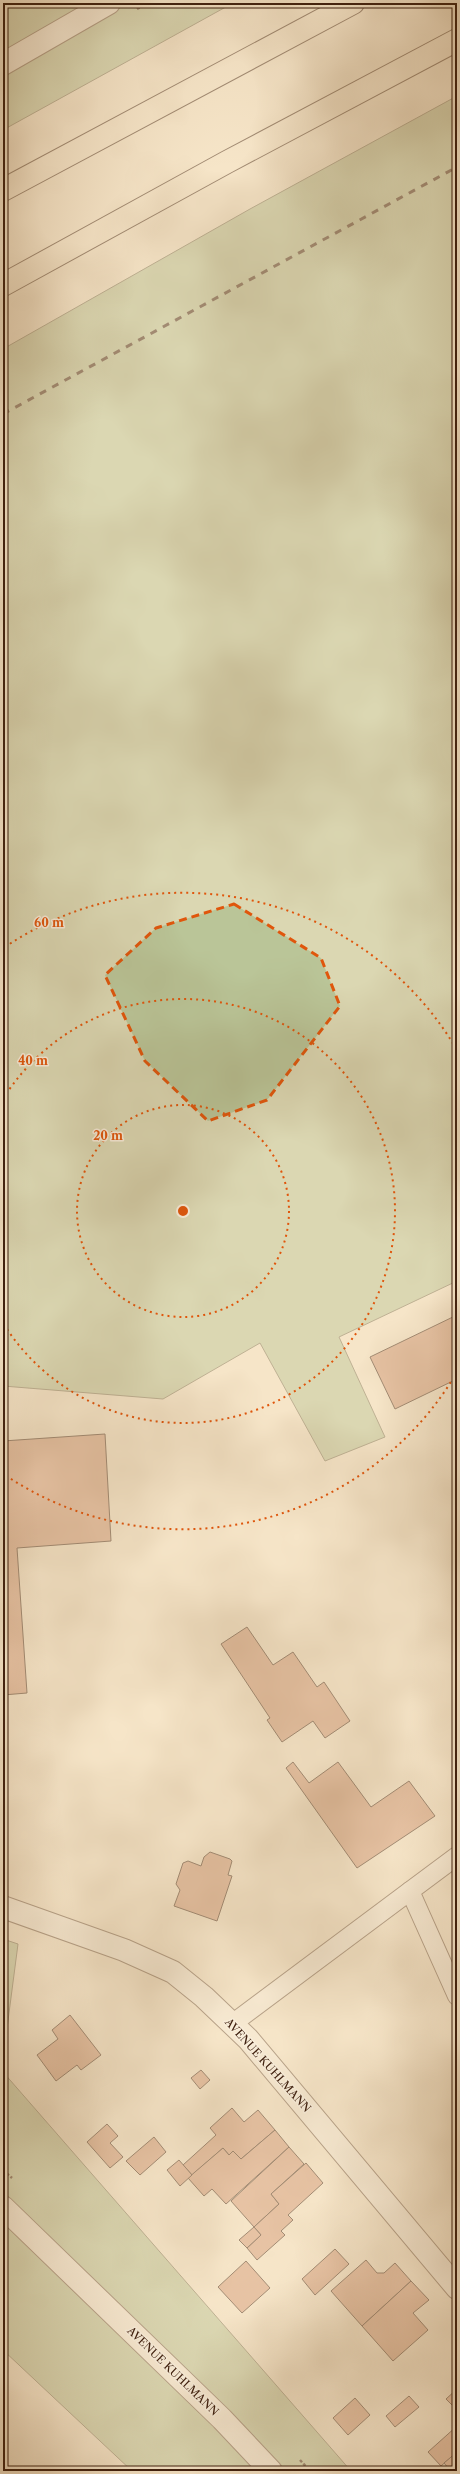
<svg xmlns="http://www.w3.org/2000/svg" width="460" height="2474" viewBox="0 0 460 2474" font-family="'Libre Caslon Text',serif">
  <rect width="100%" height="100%" fill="#f6e5c8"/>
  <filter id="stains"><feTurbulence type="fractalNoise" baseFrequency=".005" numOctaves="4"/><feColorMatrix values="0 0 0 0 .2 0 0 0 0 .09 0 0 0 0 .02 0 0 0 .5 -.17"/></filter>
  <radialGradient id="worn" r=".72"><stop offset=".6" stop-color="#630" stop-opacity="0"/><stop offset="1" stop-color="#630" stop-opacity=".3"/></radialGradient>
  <g fill="#bac598" stroke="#7c7254">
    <polygon points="3,3 233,3 3,130"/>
    <polygon points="457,96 457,1281 339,1337 385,1437 325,1461 260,1343 163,1399 3,1386 3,349 250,209"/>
    <polygon points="3,1939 18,1944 3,2059"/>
    <polygon points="3,2072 351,2471 132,2471 3,2350"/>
  </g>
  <g fill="#d49978" stroke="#3f200f">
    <polygon points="457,1315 457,1379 395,1409 370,1357"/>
    <polygon points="105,1434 111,1541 17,1548 27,1693 3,1695 3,1441"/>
    <polygon points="247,1627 273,1665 293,1652 317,1687 324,1682 350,1721 325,1738 313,1721 282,1742 267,1720 270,1718 221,1644"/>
    <polygon points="293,1762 309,1783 338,1762 371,1807 409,1781 435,1816 357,1868 286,1768"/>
    <polygon points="210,1852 230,1859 232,1861 228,1875 232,1876 217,1921 174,1906 180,1890 176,1884 183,1863 188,1861 201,1866 204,1857"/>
    <polygon points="70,2015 101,2055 81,2070 77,2065 56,2081 37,2055 58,2039 52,2030"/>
    <polygon points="201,2070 210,2080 200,2089 191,2078"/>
    <polygon points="232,2108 244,2122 258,2110 275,2130 241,2159 233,2151 229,2155 223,2148 192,2175 183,2165 216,2135 210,2128"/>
    <polygon points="107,2124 118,2136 110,2143 123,2157 110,2168 87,2142"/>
    <polygon points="275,2130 289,2147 226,2204 212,2189 204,2196 188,2178 223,2148 229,2155 233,2151 241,2159"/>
    <polygon points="154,2137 166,2152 140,2175 126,2161"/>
    <polygon points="289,2147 304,2164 271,2194 279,2204 254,2227 231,2201"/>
    <polygon points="179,2160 192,2175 180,2186 167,2170"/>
    <polygon points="306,2163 323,2183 288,2215 293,2220 281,2231 285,2235 257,2260 247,2248 261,2235 254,2227 279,2204 271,2194"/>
    <polygon points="254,2227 261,2235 247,2248 239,2240"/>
    <polygon points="335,2249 349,2264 315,2295 302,2279"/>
    <polygon points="366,2260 377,2273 384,2273 395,2263 411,2281 362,2326 331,2291"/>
    <polygon points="246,2261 270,2288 242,2313 218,2287"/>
    <polygon points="411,2281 429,2300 413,2313 428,2330 393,2361 362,2326"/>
    <polygon points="457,2389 457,2402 452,2405 446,2399"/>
    <polygon points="409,2396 419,2407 395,2427 386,2416"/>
    <polygon points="355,2398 370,2415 348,2435 333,2418"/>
    <polygon points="457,2426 457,2452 441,2466 428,2452"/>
    <polygon points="457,2452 457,2464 450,2470 444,2463"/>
  </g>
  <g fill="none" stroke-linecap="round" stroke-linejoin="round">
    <defs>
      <g id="service">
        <polyline points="457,1856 410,1891 457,1996"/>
        <polyline points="232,2024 410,1891"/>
      </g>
      <polyline id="minor" points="3,1907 124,1950 173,1972 204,1997 248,2039 457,2288"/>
      <g id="tertiary">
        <polyline points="3,64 109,3"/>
        <polyline points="3,2207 222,2419 271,2471"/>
      </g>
      <g id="motorway">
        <polyline points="3,190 353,3"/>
        <polyline points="3,285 227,162 457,40"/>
      </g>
    </defs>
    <use href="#service" stroke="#6d513d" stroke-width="20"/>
    <use href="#minor" stroke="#6d513d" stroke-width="24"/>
    <use href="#tertiary" stroke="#6d513d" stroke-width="24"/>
    <use href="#motorway" stroke="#3f200f" stroke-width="24"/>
    <g stroke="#3f200f" stroke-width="2.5" stroke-dasharray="3 2" stroke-linecap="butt">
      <polyline points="137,9 148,3"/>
      <polyline points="3,2170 12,2178"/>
      <polyline points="300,2460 310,2471"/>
    </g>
    <use href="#service" stroke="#f9eedb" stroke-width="18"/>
    <use href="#minor" stroke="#f9eedb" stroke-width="22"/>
    <use href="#tertiary" stroke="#f9eedb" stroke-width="22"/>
    <use href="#motorway" stroke="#f6e5c8" stroke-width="22"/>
    <polyline stroke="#3f200f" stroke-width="3" stroke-dasharray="7 7" stroke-linecap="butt" points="3,414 457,167"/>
  </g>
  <path d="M0 0H460V2474H0ZM 234,904 L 321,958 L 340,1006 L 267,1100 L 208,1121 L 145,1061 L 105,975 L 156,928 Z" fill="#f6e5c8" fill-opacity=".55" fill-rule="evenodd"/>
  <path fill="none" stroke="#e0560c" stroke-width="3" stroke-dasharray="8 5" stroke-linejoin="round" d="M 234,904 L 321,958 L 340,1006 L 267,1100 L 208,1121 L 145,1061 L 105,975 L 156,928 Z"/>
  <g fill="none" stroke="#e0560c" stroke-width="2" stroke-dasharray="2 4">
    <circle cx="183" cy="1211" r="106"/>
    <path d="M3 1099A212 212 0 1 1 3 1323"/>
    <path d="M457 1372A318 318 0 0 1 5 1475M5 947A318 318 0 0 1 457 1050"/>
  </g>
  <g text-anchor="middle" stroke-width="3" stroke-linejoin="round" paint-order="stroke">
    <g font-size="11" fill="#3f200f" stroke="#f9eedb">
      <text transform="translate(268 2065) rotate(48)" y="4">AVENUE KUHLMANN</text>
      <text transform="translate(173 2371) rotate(44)" y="4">AVENUE KUHLMANN</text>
    </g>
  </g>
  <circle cx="183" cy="1211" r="6" fill="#e0560c" stroke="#f9eedb" stroke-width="2"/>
  <g font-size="12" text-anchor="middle" font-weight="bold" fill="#e0560c" stroke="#f9eedb" stroke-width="3" stroke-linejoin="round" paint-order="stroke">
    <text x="49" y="927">60 m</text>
    <text x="33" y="1065">40 m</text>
    <text x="108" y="1140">20 m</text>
  </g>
  <rect width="460" height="2474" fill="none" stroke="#f6e5c8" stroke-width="16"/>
  <rect x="4" y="4" width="452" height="2466" fill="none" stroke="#3f200f" stroke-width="2"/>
  <rect x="8" y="8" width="444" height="2458" fill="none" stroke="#3f200f"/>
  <rect width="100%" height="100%" filter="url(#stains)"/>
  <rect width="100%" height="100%" fill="url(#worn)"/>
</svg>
